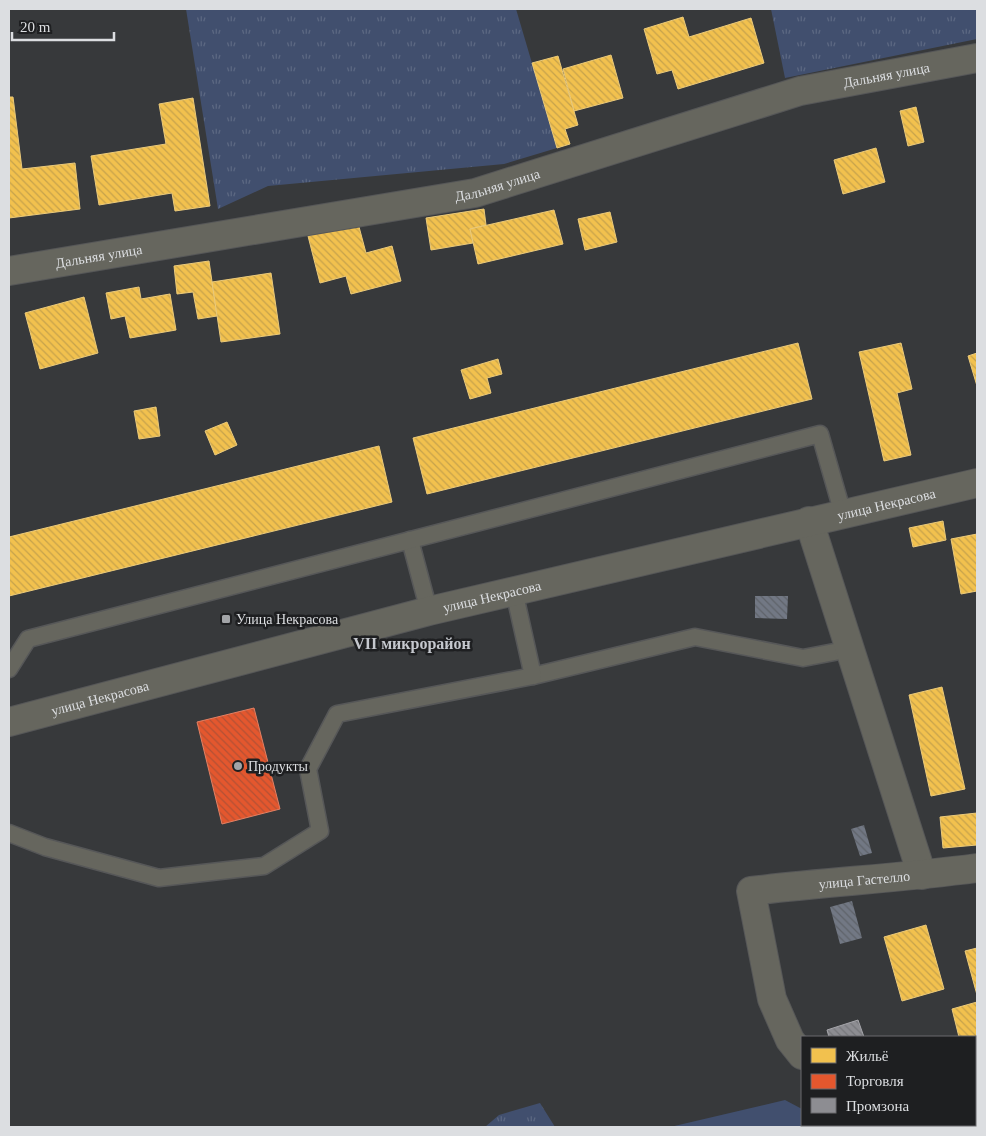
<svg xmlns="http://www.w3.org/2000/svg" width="986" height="1136" viewBox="0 0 986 1136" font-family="Georgia,serif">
  <defs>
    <pattern id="grass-tufts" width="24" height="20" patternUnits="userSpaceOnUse" patternTransform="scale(1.25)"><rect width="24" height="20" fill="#414f6e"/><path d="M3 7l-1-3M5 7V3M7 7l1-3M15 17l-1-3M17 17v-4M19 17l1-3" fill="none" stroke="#5c6882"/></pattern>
    <pattern id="homes-back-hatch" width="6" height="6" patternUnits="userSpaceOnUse" patternTransform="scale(1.25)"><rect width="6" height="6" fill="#f2c14e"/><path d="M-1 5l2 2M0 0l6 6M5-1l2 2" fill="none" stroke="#c6a24c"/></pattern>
    <pattern id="shops-back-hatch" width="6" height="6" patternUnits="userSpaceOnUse" patternTransform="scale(1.25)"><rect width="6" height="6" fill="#e4572e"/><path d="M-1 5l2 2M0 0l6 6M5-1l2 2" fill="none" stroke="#b35135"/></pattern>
    <pattern id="industry-back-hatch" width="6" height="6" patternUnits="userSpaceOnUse" patternTransform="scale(1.25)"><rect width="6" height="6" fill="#8d8d92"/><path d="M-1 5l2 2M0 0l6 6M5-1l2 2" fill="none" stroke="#76777b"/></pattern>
    <pattern id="building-back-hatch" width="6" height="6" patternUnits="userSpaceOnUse" patternTransform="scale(1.25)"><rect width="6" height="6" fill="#727884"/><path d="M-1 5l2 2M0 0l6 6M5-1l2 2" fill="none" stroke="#5f636a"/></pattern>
  </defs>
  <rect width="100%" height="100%" fill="#37393b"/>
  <g fill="url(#grass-tufts)">
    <polygon points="186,9 516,9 557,148 504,164 268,186 218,209"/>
    <polygon points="771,9 977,9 977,39 785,78"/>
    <polygon points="540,1103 555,1127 485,1127 499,1115"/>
  </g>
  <polygon fill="#414f6e" points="785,1100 802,1109 802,1125 837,1125 838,1127 670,1127"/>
  <g fill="url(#homes-back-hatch)" stroke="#ebca7a">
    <polygon points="683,17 689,37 751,18 764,63 678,89 672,70 657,74 644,29"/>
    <polygon points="611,55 623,98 574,111 563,69"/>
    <polygon points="558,56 578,125 565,129 570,144 557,148 532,63"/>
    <polygon points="9,97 13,97 22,169 75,163 80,209 9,218"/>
    <polygon points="193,98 210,206 175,211 172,193 99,205 91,156 166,144 159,104"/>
    <polygon points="916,107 924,142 908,146 900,111"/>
    <polygon points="876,148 885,182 843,194 834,160"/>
    <polygon points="484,209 486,225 470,229 473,243 431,250 426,218"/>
    <polygon points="554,210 563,244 478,264 470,229"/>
    <polygon points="610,212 617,242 585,250 578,219"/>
    <polygon points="358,223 366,253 392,246 401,281 351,294 346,276 320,283 308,236"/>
    <polygon points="209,261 217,316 198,319 193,292 177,294 174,266"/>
    <polygon points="271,273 280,334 221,342 212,282"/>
    <polygon points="139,287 141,299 170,294 176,330 130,338 125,316 111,319 106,293"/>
    <polygon points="84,297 98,353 40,369 25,313"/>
    <polygon points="798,343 812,399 427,494 413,438"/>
    <polygon points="901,343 912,389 897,393 911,455 884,461 859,352"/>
    <polygon points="977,353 977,386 968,356"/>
    <polygon points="498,359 502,374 487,378 491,393 470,399 461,370"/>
    <polygon points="156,407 160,436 139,439 134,411"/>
    <polygon points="227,422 237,445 215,455 205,431"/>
    <polygon points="379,446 392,502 9,596 9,537"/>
    <polygon points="943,521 946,540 913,547 909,528"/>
    <polygon points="977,534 977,591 961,594 951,539"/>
    <polygon points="942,687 965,789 931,796 909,695"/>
    <polygon points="977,813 977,845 943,848 940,817"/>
    <polygon points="926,925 944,989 902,1001 884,937"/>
    <polygon points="977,948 977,995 965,951"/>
    <polygon points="977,1002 977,1041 975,1041 975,1037 959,1037 952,1009"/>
  </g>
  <polygon fill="url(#shops-back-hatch)" stroke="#e28064" points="254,708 280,809 222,824 197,722"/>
  <polygon fill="url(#industry-back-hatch)" stroke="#a5a5aa" points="858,1020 864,1037 829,1037 827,1030"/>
  <g fill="url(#building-back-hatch)">
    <polygon points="755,596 788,596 787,619 755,618"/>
    <polygon points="864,825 872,853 860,856 851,829"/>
    <polygon points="852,901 862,938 840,944 830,907"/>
  </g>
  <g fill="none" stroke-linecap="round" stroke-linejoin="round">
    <defs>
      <g id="service">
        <polyline points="410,540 429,611"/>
        <polyline points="9,669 28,639 820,434 843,514"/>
        <polyline points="533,676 695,637 803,658 850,649"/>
        <polyline points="9,833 45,847 159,878 264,866 320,831 308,769 337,714 533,676 514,591"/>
      </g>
      <g id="minor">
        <path id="s1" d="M 9,271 L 475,193 L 800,91 L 977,58"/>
        <polyline points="809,521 922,875"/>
        <path id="s2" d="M 802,1055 L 790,1040 L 772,999 L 751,891 C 826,882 902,878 977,868"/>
        <polyline points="857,1125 859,1127"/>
      </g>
      <g id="tertiary">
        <path id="s3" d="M 9,722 L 429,611 L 977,483"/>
      </g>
    </defs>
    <use href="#service" stroke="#565758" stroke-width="19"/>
    <use href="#minor" stroke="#565758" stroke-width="30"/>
    <use href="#tertiary" stroke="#565758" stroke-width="30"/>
    <use href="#service" stroke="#66665e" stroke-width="16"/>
    <use href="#minor" stroke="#66665e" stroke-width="28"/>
    <use href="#tertiary" stroke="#66665e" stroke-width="28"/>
  </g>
  <g fill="#a2a4a7" stroke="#1e1f21" stroke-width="2">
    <rect x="221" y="614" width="10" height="10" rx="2.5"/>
    <circle cx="238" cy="766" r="5"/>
  </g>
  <g text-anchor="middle" stroke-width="5" stroke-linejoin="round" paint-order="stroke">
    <g font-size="14" fill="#dcdee1" stroke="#1e1f21">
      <text dy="5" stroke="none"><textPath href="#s1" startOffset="901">Дальняя улица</textPath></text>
      <text dy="5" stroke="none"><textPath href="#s1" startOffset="496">Дальняя улица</textPath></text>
      <text dy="5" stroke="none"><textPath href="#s1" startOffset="91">Дальняя улица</textPath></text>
      <text dy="5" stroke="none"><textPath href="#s3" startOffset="904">улица Некрасова</textPath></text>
      <text dy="5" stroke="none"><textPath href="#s3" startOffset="499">улица Некрасова</textPath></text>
      <text dy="5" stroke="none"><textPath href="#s3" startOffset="94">улица Некрасова</textPath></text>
      <text dy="5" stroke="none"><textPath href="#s2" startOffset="288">улица Гастелло</textPath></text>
    </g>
    <g font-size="14" fill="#dcdee1" stroke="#1e1f21" text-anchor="start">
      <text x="236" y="624">Улица Некрасова</text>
      <text x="248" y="771">Продукты</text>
    </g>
    <g font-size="16" font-weight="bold" fill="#c5c8ce" stroke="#1e1f21">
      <text x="412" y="649">VII микрорайон</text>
    </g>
  </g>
  <rect width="986" height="1136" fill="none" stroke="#dcdee1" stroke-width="20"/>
  <rect x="801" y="1036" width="175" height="90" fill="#1e1f21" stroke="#6a6b6e"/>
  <rect x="811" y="1048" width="25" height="15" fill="#f2c14e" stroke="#6a6b6e"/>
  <text x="846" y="1061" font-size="15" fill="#dcdee1">Жильё</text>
  <rect x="811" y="1074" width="25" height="15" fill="#e4572e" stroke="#6a6b6e"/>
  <text x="846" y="1086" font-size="15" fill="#dcdee1">Торговля</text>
  <rect x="811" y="1098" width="25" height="15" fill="#8d8d92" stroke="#6a6b6e"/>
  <text x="846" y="1111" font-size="15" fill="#dcdee1">Промзона</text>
  <path d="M12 32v8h102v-8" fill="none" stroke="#dcdee1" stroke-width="2.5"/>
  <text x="20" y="32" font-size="15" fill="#dcdee1" stroke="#1e1f21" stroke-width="4" paint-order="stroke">20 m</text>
</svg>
